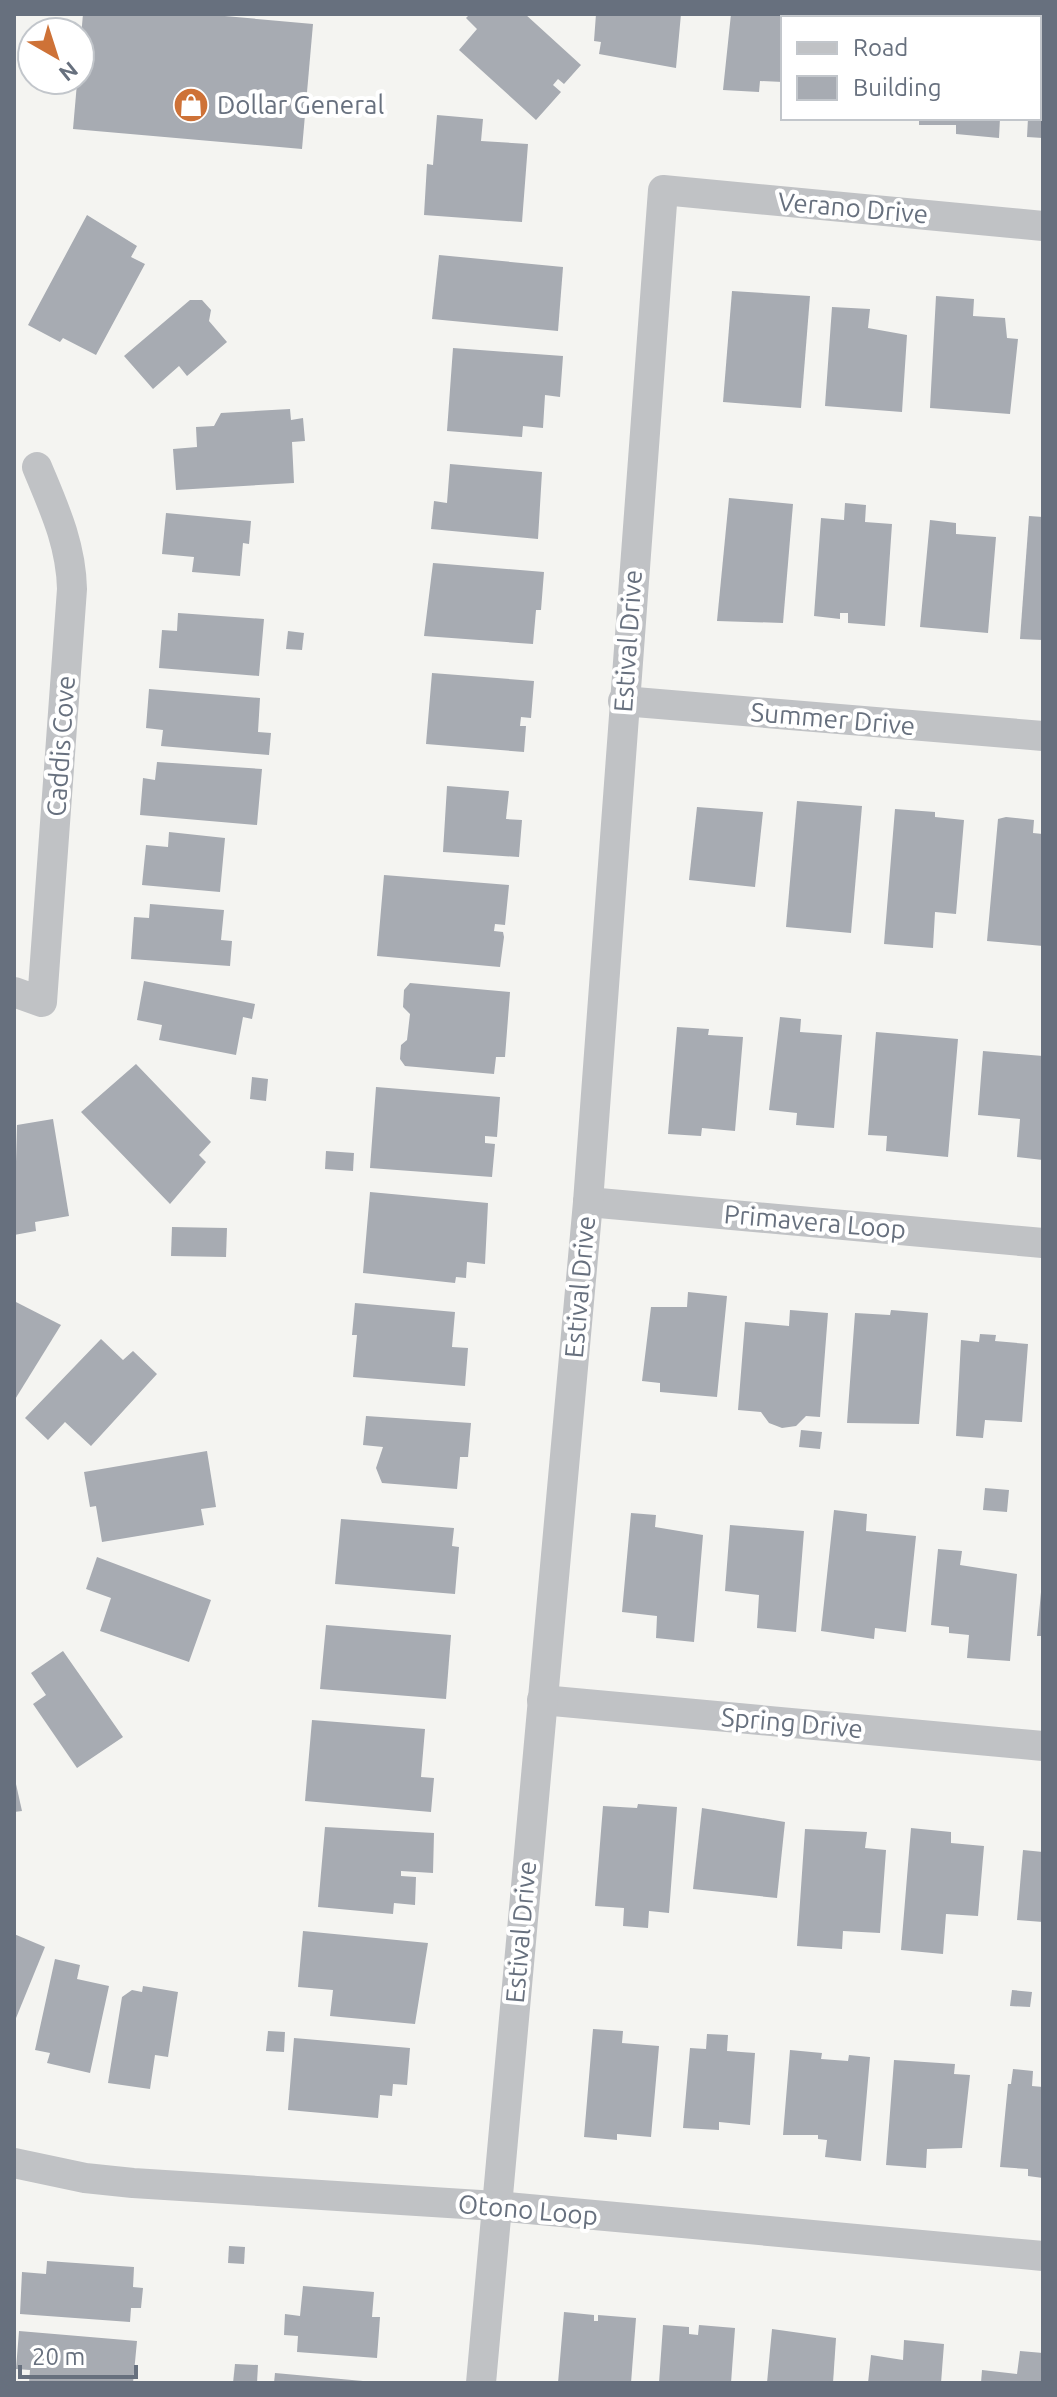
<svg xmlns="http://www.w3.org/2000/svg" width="1057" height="2397" viewBox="0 0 1057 2397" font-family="Ubuntu,sans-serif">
  <rect width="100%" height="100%" fill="#f4f4f1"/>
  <g fill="#a7abb2">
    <polygon points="83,14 202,14 313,24 302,149 73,129"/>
    <polygon points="470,14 525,14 581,65 564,84 558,79 553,85 561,92 536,120 459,50 477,29 466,18"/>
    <polygon points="596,14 681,14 676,68 599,54 601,42 594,41"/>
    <polygon points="731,14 797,14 796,18 783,18 783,82 760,81 759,92 723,90"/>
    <polygon points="828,14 869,14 892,18 828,18"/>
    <rect x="953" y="14" width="55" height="4"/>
    <polygon points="1036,15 1043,15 1043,138 1027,137 1028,118 1039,118 1039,18"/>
    <polygon points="437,115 483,119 481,141 528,144 522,222 424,215 427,164 433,165"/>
    <polygon points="919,118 1000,118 999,138 956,134 956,125 919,125"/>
    <polygon points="87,215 137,246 131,257 145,264 96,355 63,338 60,342 28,325"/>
    <polygon points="439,255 563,267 558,331 432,319"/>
    <polygon points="732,291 810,296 801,408 723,402"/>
    <polygon points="936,296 974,299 973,316 1005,318 1007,338 1018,339 1010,414 930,408"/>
    <polygon points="190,300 202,300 211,310 209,321 227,342 187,376 179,366 153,389 124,356"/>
    <polygon points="832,307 870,309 868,328 907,335 902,412 825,406"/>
    <polygon points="453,348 563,356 560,397 545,395 543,428 523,426 522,437 447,431"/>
    <polygon points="290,409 291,420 303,418 305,441 292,442 294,483 176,490 173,449 197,447 196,427 214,426 221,413"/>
    <polygon points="450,464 542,472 538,539 431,529 434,501 447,503"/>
    <polygon points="729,498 793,504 783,623 717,621"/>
    <polygon points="845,503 866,505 865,522 892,524 885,626 848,623 848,613 840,613 840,619 814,616 821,518 844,520"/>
    <polygon points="166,513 251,521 249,544 243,543 240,576 192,572 194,557 162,554"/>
    <polygon points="1029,516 1043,517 1043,640 1020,639"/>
    <polygon points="930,520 956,523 956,534 996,537 988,633 920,627"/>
    <polygon points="433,563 544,572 541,610 536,610 533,644 424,636"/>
    <polygon points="178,613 264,619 259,676 159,668 162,630 177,631"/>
    <polygon points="288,631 304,633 302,650 286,649"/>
    <polygon points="432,673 534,681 531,718 521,717 520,726 526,726 524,752 426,744"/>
    <polygon points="149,689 260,698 258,732 271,733 269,755 161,746 163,730 146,728"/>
    <polygon points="157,762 262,769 257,825 140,815 143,778 155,780"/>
    <polygon points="447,786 509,791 506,819 522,820 519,857 443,852"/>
    <polygon points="797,801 862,806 851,933 786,927"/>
    <polygon points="697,807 763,812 755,887 689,880"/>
    <polygon points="895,809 935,812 935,817 964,820 956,914 935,912 933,948 884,944"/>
    <polygon points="1006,817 1034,820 1033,833 1043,834 1043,946 987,941 998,819"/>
    <polygon points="169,832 225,838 220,892 142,885 146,845 168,847"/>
    <polygon points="384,875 509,885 505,925 495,924 494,931 503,932 504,937 500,967 377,956"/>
    <polygon points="150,904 224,910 221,940 232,941 230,966 131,959 134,917 149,918"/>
    <polygon points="144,981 255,1004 252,1019 243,1017 236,1055 159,1040 162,1025 137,1020"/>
    <polygon points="410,983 510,992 505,1057 496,1057 494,1074 405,1066 400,1059 401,1045 407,1040 410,1014 403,1007 404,990"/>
    <polygon points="780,1017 801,1019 800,1032 842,1035 834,1128 796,1125 797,1113 769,1110"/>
    <polygon points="677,1027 709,1029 708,1035 743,1037 735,1131 702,1128 701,1136 668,1134"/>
    <polygon points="876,1032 958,1039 948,1157 886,1151 887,1136 868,1135"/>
    <polygon points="983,1051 1043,1056 1043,1160 1017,1157 1020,1119 978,1115"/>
    <polygon points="136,1064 211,1142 199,1155 206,1162 170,1204 81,1112"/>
    <polygon points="252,1077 268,1079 266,1101 250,1099"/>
    <polygon points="376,1087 500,1097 497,1137 485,1136 485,1143 495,1144 492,1177 370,1168"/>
    <polygon points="53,1119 69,1216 35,1222 36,1231 14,1235 17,1125"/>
    <polygon points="326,1151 354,1153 353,1171 325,1169"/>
    <polygon points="370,1192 488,1203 485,1264 467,1262 466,1278 456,1277 455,1283 363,1273"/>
    <polygon points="172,1227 227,1228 226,1257 171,1256"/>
    <polygon points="688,1292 727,1296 717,1397 660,1392 660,1383 642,1381 651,1307 687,1307"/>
    <polygon points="14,1301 61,1325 14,1401"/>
    <polygon points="355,1303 455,1312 452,1347 468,1348 465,1386 353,1377 357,1335 352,1335"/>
    <polygon points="790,1310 828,1313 820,1417 806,1416 796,1426 782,1428 769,1423 761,1412 738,1410 745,1322 789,1326"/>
    <polygon points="891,1310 928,1313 919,1424 847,1423 855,1313 890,1315"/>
    <polygon points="980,1334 996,1335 995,1341 1028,1344 1022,1422 985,1420 983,1438 956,1436 961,1340 979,1342"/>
    <polygon points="101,1339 123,1360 133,1351 157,1374 91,1446 65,1422 48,1440 25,1418"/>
    <polygon points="366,1416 471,1423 468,1457 460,1457 457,1489 382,1483 376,1468 383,1447 363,1445"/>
    <polygon points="801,1430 822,1432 820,1449 799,1447"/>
    <polygon points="207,1451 216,1507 201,1509 204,1525 102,1542 96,1506 90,1507 84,1472"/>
    <polygon points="985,1488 1009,1490 1007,1512 983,1510"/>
    <polygon points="834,1510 867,1514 866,1531 916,1536 906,1632 875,1628 874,1639 821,1631"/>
    <polygon points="631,1513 656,1515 655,1527 703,1535 694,1642 656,1638 657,1616 622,1612"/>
    <polygon points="341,1519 454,1528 452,1546 459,1547 455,1594 335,1584"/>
    <polygon points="730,1525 804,1531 796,1632 757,1628 759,1595 725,1591"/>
    <polygon points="938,1549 962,1551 960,1565 1017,1574 1010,1661 967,1658 969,1635 949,1633 949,1627 931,1625"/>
    <polygon points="97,1557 211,1600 189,1662 100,1631 111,1598 86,1589"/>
    <polygon points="1041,1592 1043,1592 1043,1636 1037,1636"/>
    <polygon points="326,1625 451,1635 446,1699 320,1689"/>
    <polygon points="63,1651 123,1737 77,1768 33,1704 46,1695 31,1673"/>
    <polygon points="312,1720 425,1729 421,1777 434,1778 431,1812 305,1801"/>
    <polygon points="14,1775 22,1811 14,1812"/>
    <polygon points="638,1804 677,1807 669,1913 649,1911 648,1928 623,1926 624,1908 595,1906 603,1806 637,1808"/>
    <polygon points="702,1808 785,1822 777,1898 693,1889"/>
    <polygon points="325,1827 434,1833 433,1873 401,1871 401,1876 416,1877 415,1905 394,1903 393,1914 318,1907"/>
    <polygon points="911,1828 951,1832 951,1843 984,1846 978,1916 946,1914 943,1954 901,1950"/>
    <polygon points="805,1829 867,1832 865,1848 886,1850 880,1933 843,1931 842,1949 797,1946"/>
    <polygon points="1023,1850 1043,1852 1043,1922 1017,1920"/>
    <polygon points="303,1931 428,1943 415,2024 330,2016 333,1990 298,1987"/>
    <polygon points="14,1934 45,1947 14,2023"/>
    <polygon points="55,1959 80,1965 77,1979 109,1986 90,2073 47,2063 50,2053 35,2050"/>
    <polygon points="143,1986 178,1992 168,2057 155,2055 150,2089 108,2083 122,1997 132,1990 142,1992"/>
    <polygon points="1012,1990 1032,1992 1030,2007 1010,2006"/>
    <polygon points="593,2029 623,2031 622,2043 659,2046 651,2137 617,2134 617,2140 584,2137"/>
    <polygon points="268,2031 285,2032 284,2052 266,2051"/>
    <polygon points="707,2034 728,2035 727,2051 755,2053 750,2125 719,2122 719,2130 683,2128 690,2048 706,2049"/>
    <polygon points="294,2038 410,2048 407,2085 393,2084 392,2096 380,2095 378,2118 288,2110"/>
    <polygon points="790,2050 822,2053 821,2059 848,2061 849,2055 870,2057 861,2161 825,2157 827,2140 818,2139 818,2135 783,2135"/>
    <polygon points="894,2060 955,2064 954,2074 970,2075 962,2148 927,2149 926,2168 886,2165"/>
    <polygon points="1013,2069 1033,2071 1032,2086 1043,2087 1043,2178 1028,2176 1028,2169 1000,2167 1008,2084 1011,2084"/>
    <polygon points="229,2246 245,2247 244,2264 228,2263"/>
    <polygon points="47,2261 134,2267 133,2287 143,2288 141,2308 131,2308 130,2322 20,2314 22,2272 46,2274"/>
    <polygon points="303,2286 374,2292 372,2317 380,2317 377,2358 297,2352 298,2336 284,2335 285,2314 300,2316"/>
    <polygon points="564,2312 594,2315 594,2321 598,2321 598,2315 636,2318 631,2383 558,2383"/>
    <polygon points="663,2325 689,2327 689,2334 698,2335 699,2325 735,2328 731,2383 659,2383"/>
    <polygon points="772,2329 836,2338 833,2383 767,2383"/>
    <polygon points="19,2331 137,2341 133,2383 29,2383 30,2370 16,2369"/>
    <polygon points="904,2340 944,2344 941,2383 868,2383 871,2355 903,2360"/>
    <polygon points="1020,2351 1043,2353 1043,2383 981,2383 982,2370 1017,2374"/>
    <polygon points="235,2364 258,2365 257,2383 233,2383"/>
    <polygon points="275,2373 363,2381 363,2383 274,2383"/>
  </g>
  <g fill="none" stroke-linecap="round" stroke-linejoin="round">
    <g stroke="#c0c2c5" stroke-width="30">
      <polyline points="623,701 1043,736"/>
      <path d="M 14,992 L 42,1002 L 72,589 C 71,544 54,508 37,467"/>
      <polyline points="588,1202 1043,1243"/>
      <polyline points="542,1700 1043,1746"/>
      <polyline points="14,2163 85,2178 133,2183 496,2206 1043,2256"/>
      <polyline points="481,2383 588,1202 663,190 1043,226"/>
    </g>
  </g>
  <defs>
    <symbol id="shop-disc" viewBox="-11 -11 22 22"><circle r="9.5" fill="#ce7237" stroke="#fff"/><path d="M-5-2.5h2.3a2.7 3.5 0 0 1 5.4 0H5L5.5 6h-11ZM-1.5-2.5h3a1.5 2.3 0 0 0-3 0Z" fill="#fff"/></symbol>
  </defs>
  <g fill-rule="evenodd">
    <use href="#shop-disc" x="171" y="85" width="40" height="40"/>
  </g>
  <g text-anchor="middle" stroke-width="8" stroke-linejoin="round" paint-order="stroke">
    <g font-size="26" fill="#67707e" stroke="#fff" text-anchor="start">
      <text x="217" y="114">Dollar General</text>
    </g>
    <g font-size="26" fill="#67707e" stroke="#fff">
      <text transform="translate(853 208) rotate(5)" y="9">Verano Drive</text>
      <text transform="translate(628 641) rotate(-86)" y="9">Estival Drive</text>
      <text transform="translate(833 719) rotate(5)" y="9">Summer Drive</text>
      <text transform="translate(61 746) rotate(-86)" y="9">Caddis Cove</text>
      <text transform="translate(815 1222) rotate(5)" y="9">Primavera Loop</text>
      <text transform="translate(580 1287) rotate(-85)" y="9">Estival Drive</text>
      <text transform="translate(792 1723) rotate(5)" y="9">Spring Drive</text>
      <text transform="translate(521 1932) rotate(-85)" y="9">Estival Drive</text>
      <text transform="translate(528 2210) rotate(5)" y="9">Otono Loop</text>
    </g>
  </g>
  <rect width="1057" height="2397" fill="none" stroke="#67707e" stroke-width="32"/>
  <rect x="781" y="16" width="260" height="104" fill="#ffffff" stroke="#c2c6cb" stroke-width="2"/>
  <rect x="797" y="42" width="40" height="12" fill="#c0c2c5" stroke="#c2c6cb" stroke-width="2"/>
  <text x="853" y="56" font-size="24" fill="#67707e">Road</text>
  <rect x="797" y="76" width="40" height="24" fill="#a7abb2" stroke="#c2c6cb" stroke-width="2"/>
  <text x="853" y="96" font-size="24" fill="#67707e">Building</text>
  <g transform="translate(56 56) rotate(141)"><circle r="38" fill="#ffffff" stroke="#c2c6cb" stroke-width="2"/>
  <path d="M0-6L14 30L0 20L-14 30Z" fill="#ce7237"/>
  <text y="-12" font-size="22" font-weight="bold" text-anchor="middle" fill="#67707e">N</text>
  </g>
  <path d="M20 2365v12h116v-12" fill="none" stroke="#67707e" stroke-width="4"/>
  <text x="32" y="2365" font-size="24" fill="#67707e" stroke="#ffffff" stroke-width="6" paint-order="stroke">20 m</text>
</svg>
